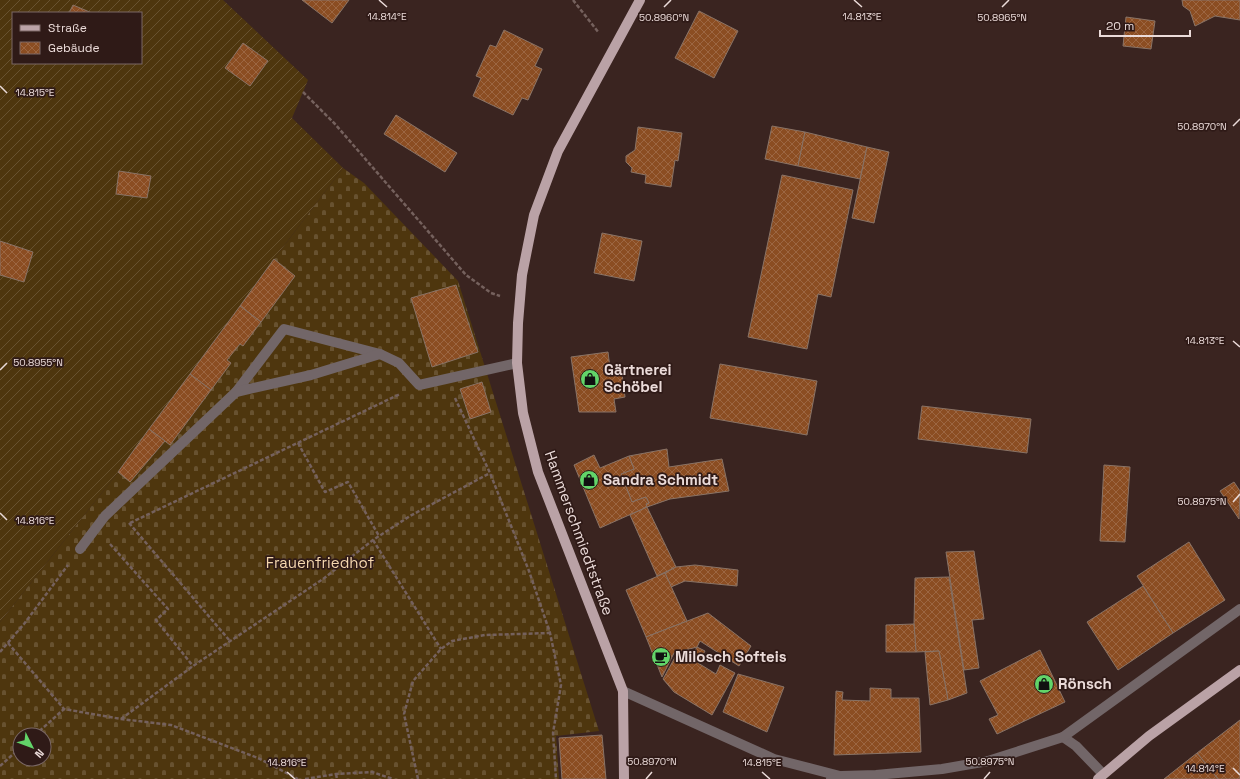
<svg xmlns="http://www.w3.org/2000/svg" width="1240" height="779" viewBox="0 0 1240 779" font-family="'Space Grotesk',sans-serif">
  <defs>
    <pattern id="cemetery-stones" width="16" height="16" patternUnits="userSpaceOnUse"><rect width="16" height="16" fill="#4e360e"/><path d="M2 7V4a2 2 0 0 1 4 0v3zM10 15v-3a2 2 0 0 1 4 0v3z" fill="#685230"/></pattern>
    <pattern id="garden-furrows" width="10" height="10" patternUnits="userSpaceOnUse"><rect width="10" height="10" fill="#4e360e"/><path d="M-1 1l2-2M0 10L10 0M9 11l2-2" fill="none" stroke="#685230"/></pattern>
    <pattern id="building-cross-hatch" width="8" height="8" patternUnits="userSpaceOnUse"><rect width="8" height="8" fill="#8b4d22"/><path d="M0 0l8 8M0 8l8-8" fill="none" stroke="#9c6642"/></pattern>
  </defs>
  <rect width="100%" height="100%" fill="#3a2420"/>
  <path fill="url(#cemetery-stones)" fill-rule="evenodd" d="M 343,168 L 364,183 L 458,281 L 599,731 L 556,736 L 559,779 L 0,779 L 0,622 L 123,466 L 274,259 ZM 20,735 L 44,735 L 44,759 L 20,759 Z"/>
  <path fill="url(#garden-furrows)" fill-rule="evenodd" d="M 0,0 L 223,0 L 308,80 L 292,118 L 343,168 L 274,259 L 123,466 L 0,622 ZM 13,13 L 141,13 L 141,63 L 13,63 Z"/>
  <g fill="url(#building-cross-hatch)" stroke="#897366">
    <polygon points="302,0 349,0 332,23"/>
    <polygon points="1182,0 1240,0 1240,20 1215,16 1195,26 1190,11 1183,6"/>
    <polygon points="73,5 92,13 69,13"/>
    <polygon points="699,11 738,31 714,78 675,58"/>
    <polygon points="1126,17 1155,21 1151,49 1123,46"/>
    <polygon points="504,30 543,49 535,66 542,69 528,100 522,98 513,115 473,96 481,78 476,76 490,45 496,47"/>
    <polygon points="243,43 268,61 250,86 225,68"/>
    <polygon points="396,115 457,153 445,172 384,134"/>
    <polygon points="772,126 805,132 798,166 765,159"/>
    <polygon points="638,127 682,133 678,161 675,160 671,187 645,183 646,175 631,172 632,168 626,162 626,156 635,150"/>
    <polygon points="805,132 867,147 860,179 798,166"/>
    <polygon points="867,147 889,152 874,223 852,218"/>
    <polygon points="119,171 151,176 147,198 116,194"/>
    <polygon points="782,175 853,190 831,297 818,294 807,349 748,337"/>
    <polygon points="602,233 642,241 634,281 594,273"/>
    <polygon points="0,241 33,252 24,282 0,275"/>
    <polygon points="274,259 295,276 261,322 240,306"/>
    <polygon points="456,285 478,352 432,367 411,298"/>
    <polygon points="240,306 261,322 243,346 240,344 227,360 231,363 211,390 190,374"/>
    <polygon points="608,352 610,368 621,366 625,397 614,399 616,412 579,412 571,357"/>
    <polygon points="720,364 817,381 807,435 710,418"/>
    <polygon points="190,374 211,390 170,445 149,429"/>
    <polygon points="482,382 491,412 470,419 460,389"/>
    <polygon points="922,406 1031,419 1027,453 918,439"/>
    <polygon points="149,429 165,441 130,482 118,472"/>
    <polygon points="667,449 669,467 722,459 729,491 670,499 647,507 646,504 649,503 646,497 632,502 621,474 634,469 629,456"/>
    <polygon points="594,455 600,468 629,456 634,469 621,474 632,502 646,497 649,503 646,504 647,507 600,528 574,465"/>
    <polygon points="1104,465 1130,467 1125,542 1100,541"/>
    <polygon points="1234,482 1240,491 1239,519 1220,491"/>
    <polygon points="647,507 676,567 657,576 630,515"/>
    <polygon points="1189,542 1225,600 1173,633 1137,576"/>
    <polygon points="974,551 984,619 972,620 979,668 964,670 946,552"/>
    <polygon points="695,565 738,570 737,586 685,581 671,587 665,573 676,567"/>
    <polygon points="665,573 687,621 646,637 626,590"/>
    <polygon points="949,577 967,693 948,700 939,651 916,652 914,624 915,578"/>
    <polygon points="1143,586 1173,633 1118,670 1087,622"/>
    <polygon points="708,613 751,646 739,666 700,641 697,647 674,653 662,677 646,637"/>
    <polygon points="914,624 916,652 886,652 886,625"/>
    <polygon points="697,647 705,651 698,663 716,674 720,665 735,673 712,715 674,692 663,679 678,652 690,659"/>
    <polygon points="1040,650 1065,702 997,734 989,719 998,715 980,681"/>
    <polygon points="939,651 948,700 930,705 925,652"/>
    <polygon points="738,674 784,687 767,732 723,712"/>
    <polygon points="870,688 891,689 891,698 919,698 921,752 834,755 836,691 843,692 842,700 870,701"/>
    <polygon points="1240,720 1240,779 1218,779 1197,753"/>
    <polygon points="602,735 606,779 562,779 559,738"/>
    <polygon points="1197,753 1218,779 1164,779"/>
  </g>
  <g fill="none" stroke-linecap="round" stroke-linejoin="round">
    <g stroke="#75615d" stroke-width="2.5" stroke-dasharray="4 2" stroke-linecap="butt">
      <polyline points="573,0 599,33"/>
      <polyline points="303,92 335,124 466,275 491,293 500,296"/>
      <polyline points="455,398 490,473 529,571 550,633 561,685 553,733 556,779"/>
      <polyline points="298,443 325,492 348,482 379,536"/>
      <polyline points="129,523 230,641"/>
      <polyline points="130,523 400,394"/>
      <polyline points="373,540 441,649"/>
      <polyline points="110,544 168,609 156,620 193,666"/>
      <polyline points="8,643 64,709 121,719 171,725 258,758 298,779"/>
      <polyline points="0,652 24,624 68,565"/>
      <polyline points="121,719 193,666 323,579 373,540 410,516 490,473"/>
      <polyline points="35,735 64,709"/>
      <polyline points="0,766 20,748"/>
      <polyline points="336,774 337,779"/>
      <polyline points="305,779 336,774 372,772 393,779"/>
      <polyline points="418,779 404,714 413,681 441,649 452,641 485,635 550,633"/>
    </g>
    <g stroke="#726668" stroke-width="10">
      <polyline points="236,392 284,329 380,354"/>
      <polyline points="80,549 105,516 236,392 311,375 380,354 399,363 419,385 517,363"/>
      <polyline points="623,691 774,759 840,776"/>
      <polyline points="1063,737 1076,746 1103,774"/>
      <polyline points="831,779 842,776 876,775 942,769 988,761 1063,737 1240,609"/>
    </g>
    <g stroke="#baa2a6" stroke-width="10">
      <polyline points="624,779 623,691 538,472 523,413 517,363 518,323 522,275 534,215 558,151 640,0"/>
      <polyline points="1098,779 1149,736 1240,670"/>
    </g>
  </g>
  <path fill="none" stroke="#ebdbd9" stroke-width="1.5" d="M 379,0 L 387,7M 854,0 L 862,7M 664,7 L 671,0M 1002,7 L 1009,0M 0,86 L 7,93M 1233,126 L 1240,119M 1233,341 L 1240,347M 0,370 L 7,363M 1233,502 L 1240,494M 0,513 L 7,520M 1233,768 L 1240,775M 287,772 L 295,779M 762,772 L 770,779M 646,779 L 652,772M 984,779 L 990,772"/>
  <defs>
    <symbol id="shop-disc" viewBox="-11 -11 22 22"><circle r="9.5" fill="#62d469" stroke="#2f1a17"/><path d="M-5-2.5h2.3a2.7 3.5 0 0 1 5.4 0H5L5.5 6h-11ZM-1.5-2.5h3a1.5 2.3 0 0 0-3 0Z" fill="#111"/></symbol>
    <symbol id="cafe-disc" viewBox="-11 -11 22 22"><circle r="9.5" fill="#62d469" stroke="#2f1a17"/><path d="M-5.5-4.5H6V0H3Q3 3.5 0 3.5H-2.5Q-5.5 3.5-5.5 0ZM3-3.2v2h1.7v-2ZM-6 4.5H4V6H-6Z" fill="#111"/></symbol>
  </defs>
  <g fill-rule="evenodd">
    <use href="#shop-disc" x="579" y="368" width="22" height="22"/>
    <use href="#shop-disc" x="578" y="469" width="22" height="22"/>
    <use href="#cafe-disc" x="650" y="646" width="22" height="22"/>
    <use href="#shop-disc" x="1033" y="673" width="22" height="22"/>
  </g>
  <g text-anchor="middle" stroke-width="3.5" stroke-linejoin="round" paint-order="stroke">
    <g font-size="15" font-weight="bold" fill="#ebdbd9" stroke="#2f1a17" text-anchor="start">
      <text x="604" y="375">Gärtnerei<tspan x="604" dy="17">Schöbel</tspan></text>
      <text x="603" y="485">Sandra Schmidt</text>
      <text x="675" y="662">Milosch Softeis</text>
      <text x="1058" y="689">Rönsch</text>
    </g>
    <g font-size="15" fill="#ebdbd9" stroke="#2f1a17">
      <text transform="translate(579 533) rotate(70)" y="5">Hammerschmiedtstraße</text>
    </g>
    <g font-size="15" fill="#f5d7ae" stroke="#2f1a17">
      <text x="320" y="568">Frauenfriedhof</text>
    </g>
  </g>
  <g font-size="10" text-anchor="middle" fill="#ebdbd9" stroke="#2f1a17" stroke-width="3.5" stroke-linejoin="round" paint-order="stroke">
    <text x="387" y="20">14.814°E</text>
    <text x="862" y="20">14.813°E</text>
    <text x="664" y="21">50.8960°N</text>
    <text x="1002" y="21">50.8965°N</text>
    <text x="35" y="96">14.815°E</text>
    <text x="1202" y="130">50.8970°N</text>
    <text x="1205" y="344">14.813°E</text>
    <text x="38" y="366">50.8955°N</text>
    <text x="1202" y="505">50.8975°N</text>
    <text x="35" y="524">14.816°E</text>
    <text x="652" y="765">50.8970°N</text>
    <text x="990" y="765">50.8975°N</text>
    <text x="287" y="766">14.816°E</text>
    <text x="762" y="766">14.815°E</text>
    <text x="1205" y="772">14.814°E</text>
  </g>
  <rect x="12" y="12" width="130" height="52" fill="#2f1a17" stroke="#7a6765"/>
  <rect x="20" y="25" width="20" height="6" fill="#baa2a6" stroke="#7a6765"/>
  <text x="48" y="32" font-size="12" fill="#ebdbd9">Straße</text>
  <rect x="20" y="42" width="20" height="12" fill="url(#building-cross-hatch)" stroke="#7a6765"/>
  <text x="48" y="52" font-size="12" fill="#ebdbd9">Gebäude</text>
  <g transform="translate(32 747) rotate(132)"><circle r="19" fill="#2f1a17" stroke="#7a6765"/>
  <path d="M0-3L7 15L0 10L-7 15Z" fill="#62d469"/>
  <text y="-6" font-size="11" font-weight="bold" text-anchor="middle" fill="#ebdbd9">N</text>
  </g>
  <path d="M1100 30v6h90v-6" fill="none" stroke="#ebdbd9" stroke-width="2"/>
  <text x="1106" y="30" font-size="12" fill="#ebdbd9" stroke="#2f1a17" stroke-width="3" paint-order="stroke">20 m</text>
</svg>
